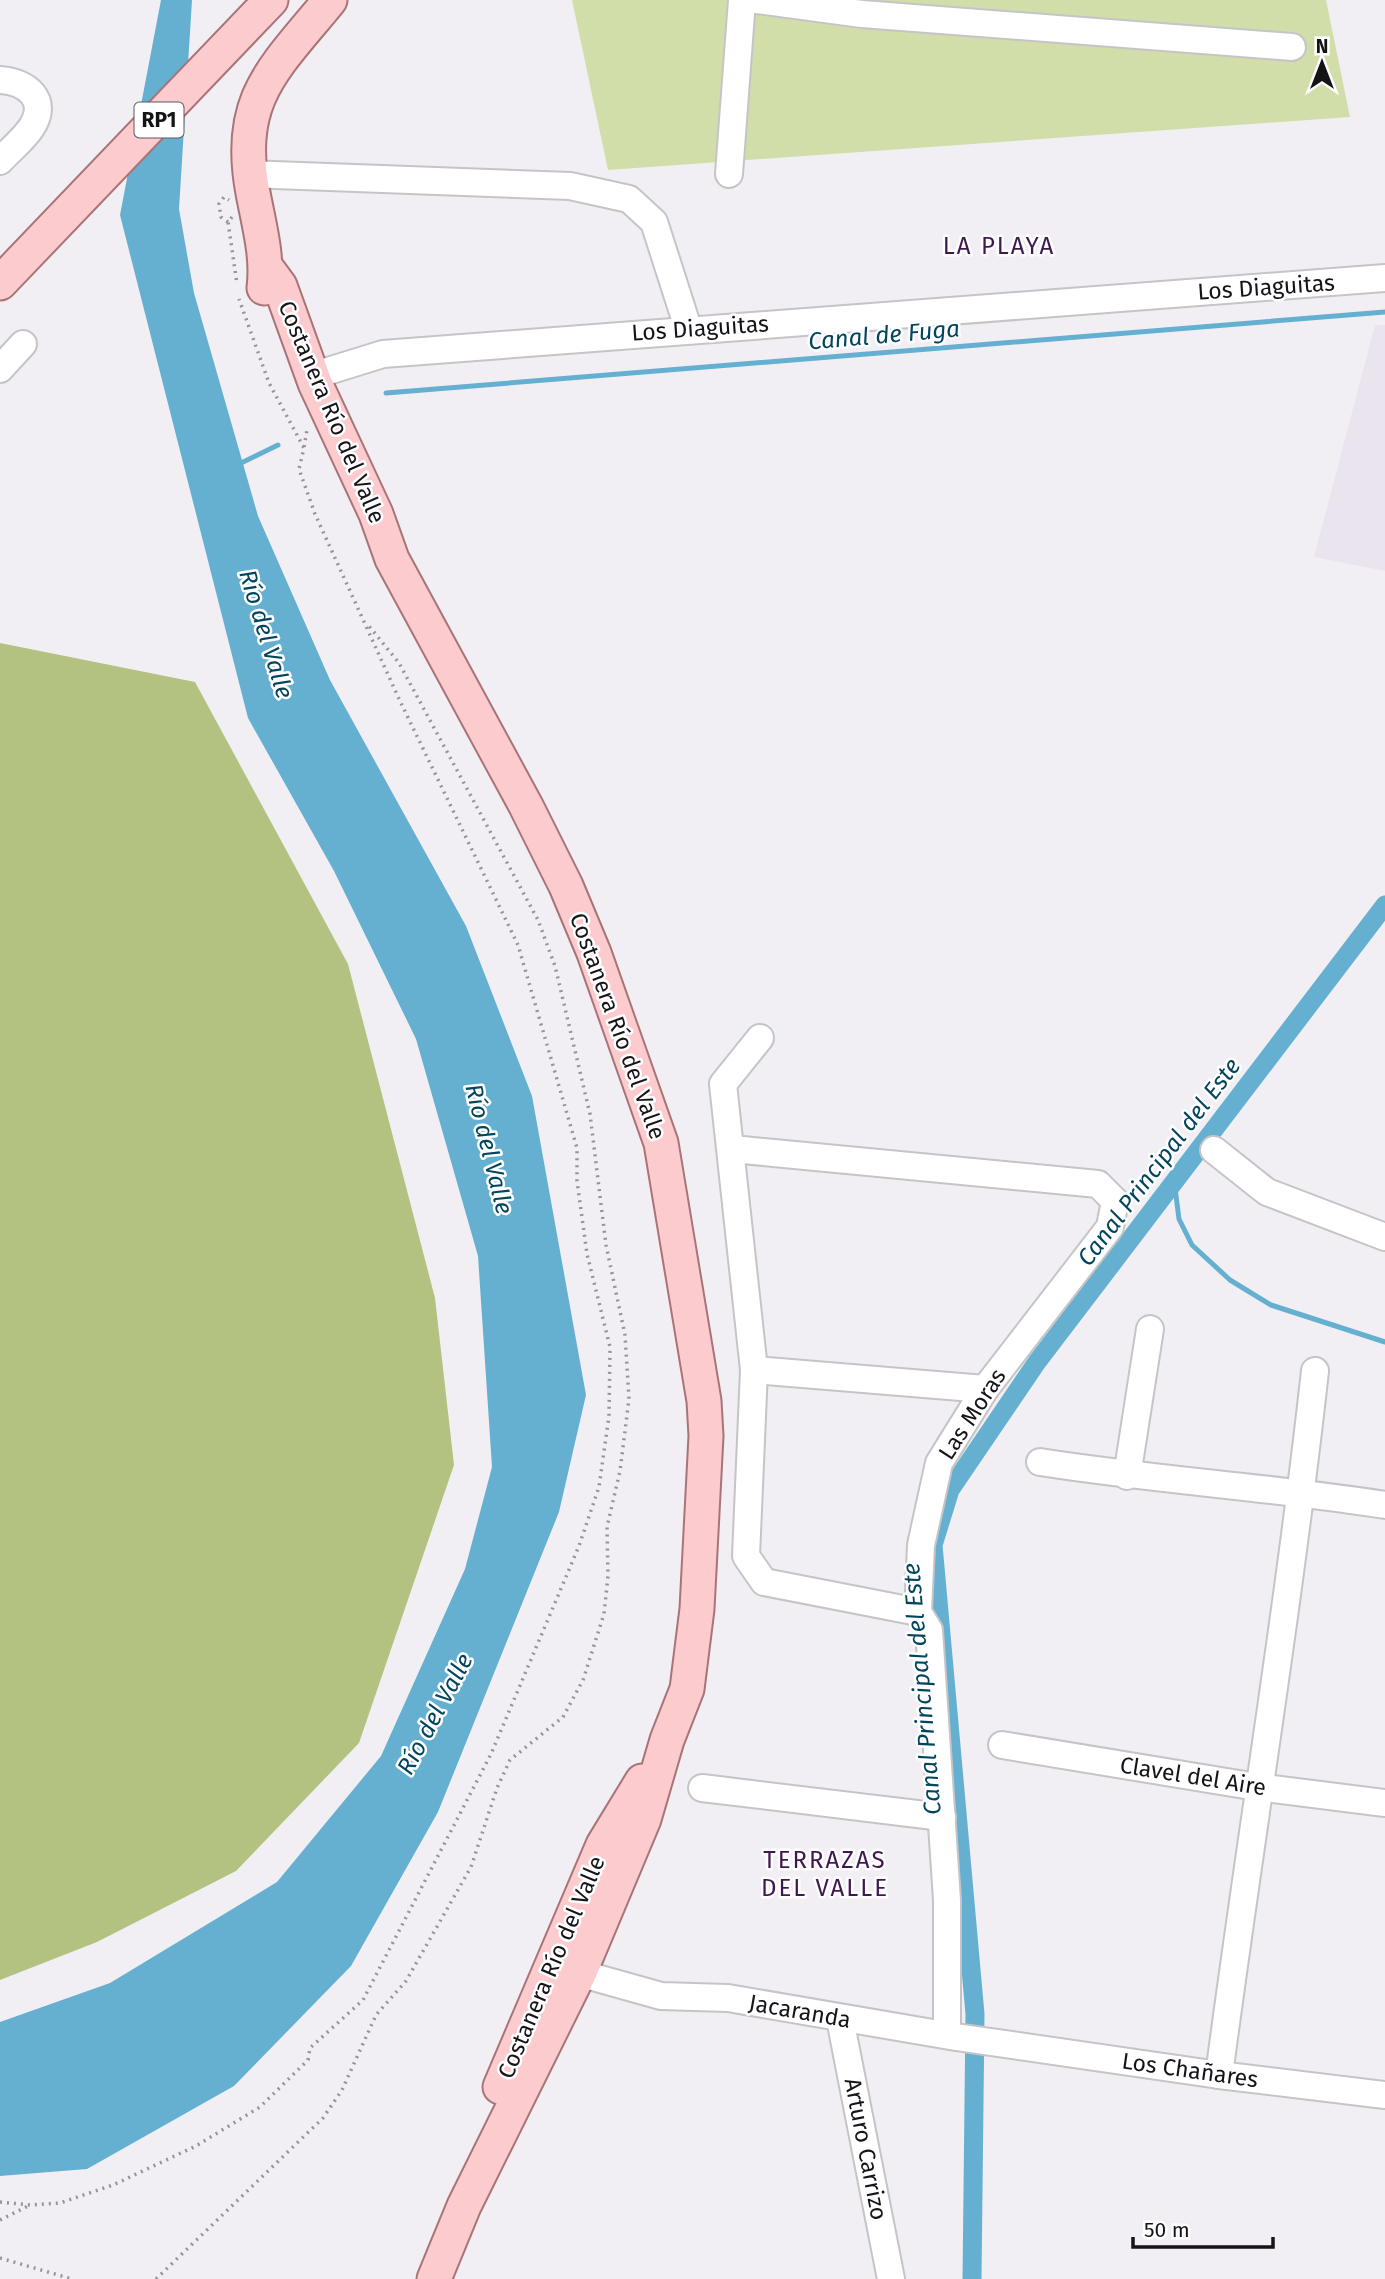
<svg xmlns="http://www.w3.org/2000/svg" width="1385" height="2279" viewBox="0 0 1385 2279" font-family="'Fira Sans',sans-serif">
  <rect width="100%" height="100%" fill="#f1eff3"/>
  <polygon fill="#eae4ef" points="1375,325 1385,325 1385,571 1314,557"/>
  <polygon fill="#d2dea9" points="572,0 1326,0 1350,117 608,170"/>
  <polygon fill="#b4c281" points="0,643 195,682 348,964 435,1298 454,1465 359,1743 236,1871 97,1942 0,1980"/>
  <polygon fill="#65b0d1" points="161,0 192,0 179,209 194,293 258,516 330,680 466,926 532,1096 586,1395 559,1512 438,1812 351,1966 234,2086 87,2169 0,2176 0,2022 110,1983 277,1882 381,1756 465,1569 492,1467 478,1256 416,1039 334,871 248,718 120,215"/>
  <g fill="none" stroke-linecap="round" stroke-linejoin="round">
    <g stroke="#65b0d1" stroke-width="5">
      <polyline points="386,393 1385,312"/>
      <polyline points="237,465 278,445"/>
      <polyline points="1174,1180 1179,1219 1192,1245 1230,1280 1271,1305 1385,1342"/>
    </g>
    <polyline stroke="#65b0d1" stroke-width="19" points="972,2279 975,2014 933,1545 950,1490 1037,1362 1385,905"/>
    <defs>
      <g id="minor">
        <polyline points="757,0 862,14 1292,47"/>
        <path d="M 0,80 C 27,82 50,100 31,128 C 23,140 10,150 0,161"/>
        <polyline points="249,174 570,186 629,199 654,222 688,328"/>
        <polyline points="729,174 742,0"/>
        <polyline points="0,369 23,344"/>
        <polyline points="312,376 383,354 1385,278"/>
        <polyline points="760,1038 723,1084 754,1370 746,1556 764,1582 918,1612"/>
        <polyline points="732,1149 1098,1184 1115,1201 1110,1227 985,1389 939,1463 921,1545 918,1612 929,1630 947,1900 947,2035"/>
        <polyline points="1214,1150 1267,1192 1385,1237"/>
        <polyline points="754,1370 985,1389"/>
        <path d="M 1040,1462 C 1154,1480 1270,1487 1385,1505"/>
        <polyline points="1127,1476 1150,1329"/>
        <polyline points="1002,1745 1257,1787 1385,1803"/>
        <polyline points="702,1788 942,1817"/>
        <polyline points="561,1968 661,1996 728,1998 956,2037 1219,2075 1385,2095"/>
        <polyline points="840,2019 891,2279"/>
        <path d="M 1219,2075 C 1250,1840 1289,1606 1315,1371"/>
      </g>
      <g id="major">
        <polyline points="266,267 280,286 315,383 376,514 392,559 526,806 566,886 594,953 661,1143 704,1401 706,1436 697,1609 687,1689 667,1740 644,1819 579,1974 464,2206 434,2279"/>
        <polyline points="0,283 271,0"/>
        <path d="M 264,288 C 268,256 259,225 253,193 C 235,98 274,69 330,0"/>
        <polyline points="500,2087 603,1845 642,1781"/>
      </g>
    </defs>
    <use href="#minor" stroke="#c5c4c7" stroke-width="30"/>
    <use href="#major" stroke="#a97477" stroke-width="37"/>
    <g stroke="#959497" stroke-width="3.5" stroke-dasharray="2 5" stroke-linecap="butt">
      <polyline points="232,217 228,222 237,284"/>
      <polyline points="228,222 221,217 219,204 224,197 229,200"/>
      <polyline points="304,447 307,430"/>
      <polyline points="0,2202 30,2205 60,2203 113,2185 196,2146 260,2107 308,2060 310,2048 363,2000 491,1754 579,1546 599,1487 609,1416 610,1347 587,1254 577,1181 577,1148 518,945 400,701 315,514 299,469 304,448 269,383 239,299"/>
      <polyline points="0,2220 28,2206"/>
      <polyline points="0,2258 72,2279"/>
      <polyline points="156,2279 323,2118 342,2090 376,2015 406,1981 471,1867 497,1788 510,1760 563,1717 583,1680 604,1614 608,1576 607,1527 620,1471 629,1399 625,1335 606,1245 590,1114 555,966 538,920 399,663 369,626"/>
    </g>
    <use href="#minor" stroke="#fff" stroke-width="26"/>
    <use href="#major" stroke="#fbcbcd" stroke-width="33"/>
  </g>
  <g text-anchor="middle" stroke-width="5" stroke-linejoin="round" paint-order="stroke">
    <rect fill="#fefdff" stroke="#5a5a5b" stroke-width="2" x="134.5" y="102.5" width="49" height="35" rx="5"/>
    <g font-size="21" font-weight="bold" fill="#141415">
      <text x="159" y="127">RP1</text>
    </g>
    <g font-size="23" fill="#141415" stroke="#fefdff">
      <text transform="translate(1266 287) rotate(-4)" y="8">Los Diaguitas</text>
      <text transform="translate(700 328) rotate(-4)" y="8">Los Diaguitas</text>
      <text transform="translate(332 412) rotate(67)" y="8">Costanera Río del Valle</text>
      <text transform="translate(618 1026) rotate(70)" y="8">Costanera Río del Valle</text>
      <text transform="translate(972 1414) rotate(-57)" y="8">Las Moras</text>
      <text transform="translate(1193 1776) rotate(9)" y="8">Clavel del Aire</text>
      <text transform="translate(551 1967) rotate(-67)" y="8">Costanera Río del Valle</text>
      <text transform="translate(800 2011) rotate(10)" y="8">Jacaranda</text>
      <text transform="translate(1190 2070) rotate(8)" y="8">Los Chañares</text>
      <text transform="translate(866 2149) rotate(79)" y="8">Arturo Carrizo</text>
    </g>
    <g font-size="24" letter-spacing="2" fill="#3f184d" stroke="#fefdff">
      <text x="999" y="254">LA PLAYA</text>
      <text x="825" y="1868">TERRAZAS<tspan x="825" dy="28">DEL VALLE</tspan></text>
    </g>
    <g font-size="24" font-style="italic" fill="#00455b" stroke="#fefdff">
      <text transform="translate(884 335) rotate(-5)" y="8">Canal de Fuga</text>
      <text transform="translate(266 634) rotate(73)" y="8">Río del Valle</text>
      <text transform="translate(489 1149) rotate(76)" y="8">Río del Valle</text>
      <text transform="translate(1159 1162) rotate(-53)" y="8">Canal Principal del Este</text>
      <text transform="translate(922 1689) rotate(-95)" y="8">Canal Principal del Este</text>
      <text transform="translate(435 1714) rotate(-62)" y="8">Río del Valle</text>
    </g>
  </g>
  <g transform="translate(1322 63)" stroke="#fefdff" stroke-width="5" paint-order="stroke">
  <path d="M0-5L12 26L0 18L-12 26Z" fill="#141415"/>
  <text y="-10" font-size="19" font-weight="bold" text-anchor="middle" fill="#141415">N</text>
  </g>
  <path d="M1133 2237v10h140v-10" fill="none" stroke="#141415" stroke-width="3.5"/>
  <text x="1144" y="2237" font-size="21" fill="#141415" stroke="#fefdff" stroke-width="5" paint-order="stroke">50 m</text>
</svg>
